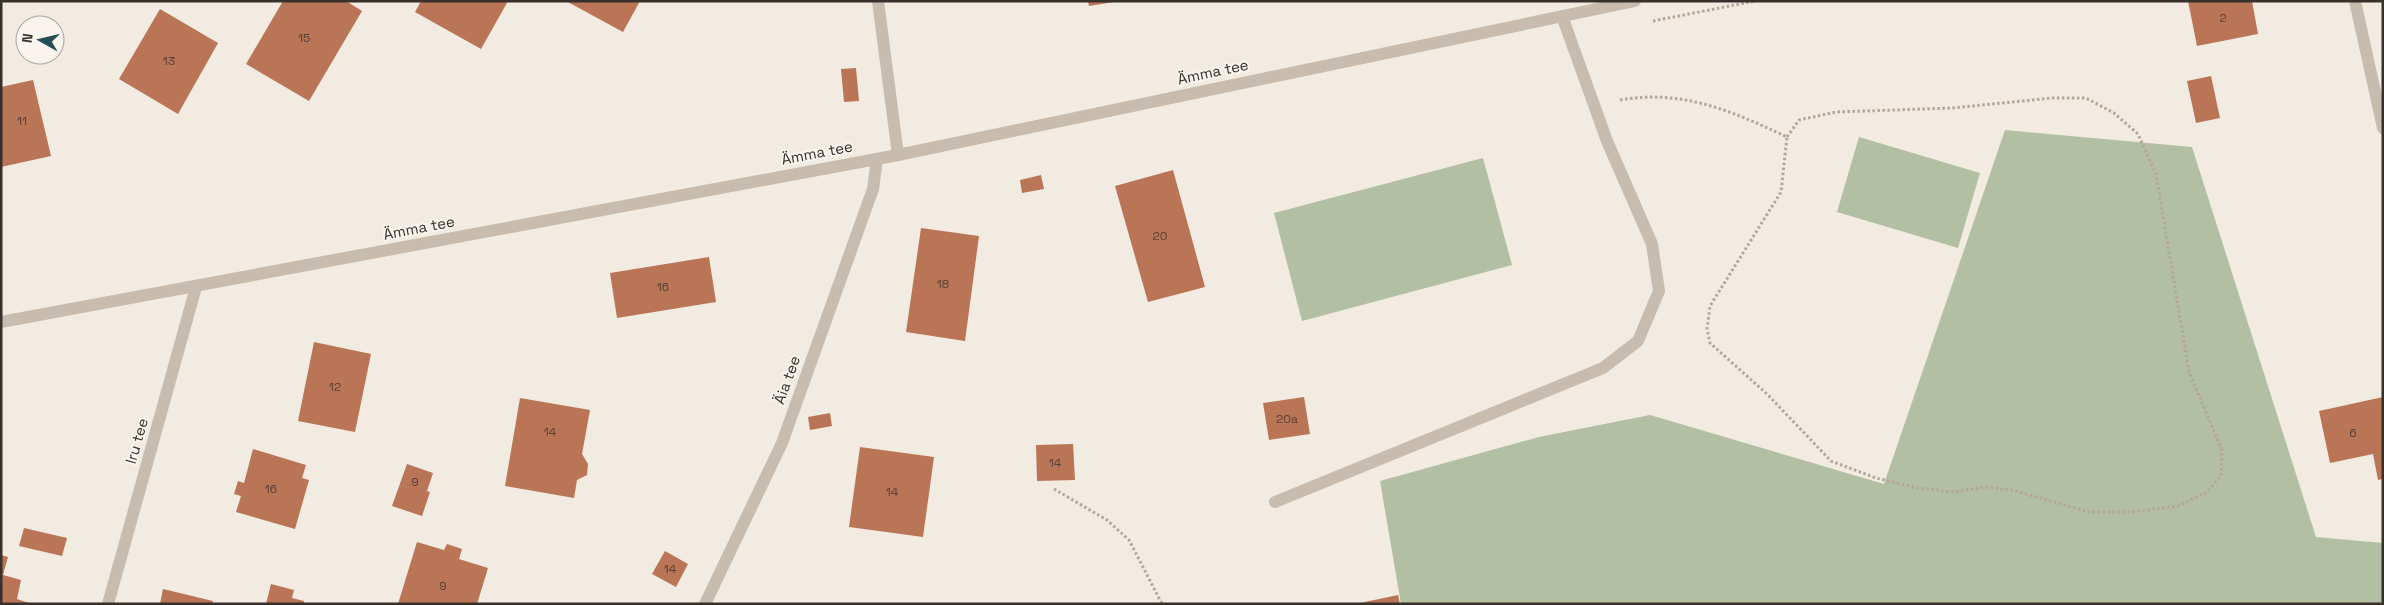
<svg xmlns="http://www.w3.org/2000/svg" width="2384" height="605" viewBox="0 0 2384 605" font-family="'Space Grotesk',sans-serif">
  <rect width="100%" height="100%" fill="#f1ebe1"/>
  <g fill="#b3bfa2">
    <polygon points="2005,130 2192,147 2316,537 2383,543 2383,604 1401,604 1380,481 1539,437 1650,415 1884,484"/>
    <polygon points="1859,137 1980,173 1958,248 1837,212"/>
    <polygon points="1483,158 1512,265 1302,321 1274,213"/>
  </g>
  <g fill="#ba7556">
    <polygon points="283,1 346,1 362,11 309,101 246,64"/>
    <polygon points="421,1 508,1 481,49 415,12"/>
    <polygon points="566,1 640,1 623,32"/>
    <polygon points="1088,1 1114,1 1114,2 1089,6"/>
    <polygon points="2188,1 2252,1 2258,34 2197,46"/>
    <polygon points="160,9 218,43 178,114 119,79"/>
    <polygon points="856,68 859,101 844,102 841,69"/>
    <polygon points="2211,76 2220,118 2196,123 2187,81"/>
    <polygon points="33,80 51,156 1,167 1,87"/>
    <polygon points="1173,170 1205,287 1148,302 1115,186"/>
    <polygon points="1041,175 1044,189 1022,193 1020,180"/>
    <polygon points="921,228 979,236 965,341 906,332"/>
    <polygon points="709,257 716,302 617,318 610,273"/>
    <polygon points="314,342 371,354 355,432 298,421"/>
    <polygon points="1304,397 1310,434 1269,440 1263,403"/>
    <polygon points="2383,397 2383,479 2378,480 2373,454 2330,463 2319,411"/>
    <polygon points="520,398 590,410 582,454 588,464 587,475 577,480 574,498 505,486"/>
    <polygon points="830,413 832,426 810,430 808,417"/>
    <polygon points="1073,444 1075,480 1037,481 1036,445"/>
    <polygon points="860,447 934,457 923,537 849,527"/>
    <polygon points="253,449 306,465 302,478 309,480 295,529 236,512 241,496 234,494 238,481 244,483"/>
    <polygon points="407,464 433,473 427,491 430,492 422,516 392,506"/>
    <polygon points="24,528 67,538 62,556 19,546"/>
    <polygon points="417,542 444,550 447,544 462,549 459,559 488,568 477,604 398,604"/>
    <polygon points="665,551 688,564 676,587 652,574"/>
    <polygon points="1,555 8,557 3,575 21,580 17,599 32,604 1,604"/>
    <polygon points="271,584 294,590 292,598 304,601 304,604 266,604"/>
    <polygon points="163,589 213,601 212,604 160,604"/>
    <polygon points="1398,595 1400,604 1360,604 1360,603"/>
  </g>
  <g fill="none" stroke-linecap="round" stroke-linejoin="round">
    <g stroke="#b4a698" stroke-width="3" stroke-dasharray="2.5 2.5" stroke-linecap="butt">
      <polyline points="1653,21 1755,1"/>
      <path d="M 1620,100 C 1682,89 1732,111 1787,137 L 1781,192 L 1710,306 L 1707,329 L 1710,343 L 1767,394 L 1831,461 L 1876,478 L 1918,488 L 1953,492 L 1986,487 L 2012,490 L 2089,512 L 2132,512 L 2178,506 L 2207,492 L 2221,476 L 2222,450 L 2189,372 L 2156,174 L 2138,134 L 2114,113 L 2086,98 L 2053,98 L 1952,108 L 1836,112 L 1799,120 L 1787,137"/>
      <polyline points="1054,489 1107,520 1129,540 1162,604"/>
    </g>
    <g stroke="#c8bcae" stroke-width="12">
      <polyline points="878,1 898,155"/>
      <polyline points="2355,1 2383,128"/>
      <polyline points="1,322 898,155 1635,1"/>
      <polyline points="1275,502 1603,368 1638,341 1659,291 1652,244 1607,141 1562,16"/>
      <polyline points="108,604 196,287"/>
      <polyline points="705,604 782,443 873,189 877,159"/>
    </g>
  </g>
  <g text-anchor="middle" stroke-width="4" stroke-linejoin="round" paint-order="stroke">
    <g font-size="12" fill="#584136">
      <text x="2223" y="22">2</text>
      <text x="304" y="42">15</text>
      <text x="169" y="65">13</text>
      <text x="22" y="125">11</text>
      <text x="1160" y="240">20</text>
      <text x="943" y="288">18</text>
      <text x="663" y="291">16</text>
      <text x="335" y="391">12</text>
      <text x="1287" y="423">20a</text>
      <text x="550" y="436">14</text>
      <text x="2353" y="437">6</text>
      <text x="1055" y="467">14</text>
      <text x="415" y="486">9</text>
      <text x="271" y="493">16</text>
      <text x="892" y="496">14</text>
      <text x="670" y="573">14</text>
      <text x="443" y="590">9</text>
    </g>
    <g font-size="15" fill="#38302b" stroke="#f9f4ed">
      <text transform="translate(1213 72) rotate(-12)" y="5">Ämma tee</text>
      <text transform="translate(817 153) rotate(-11)" y="5">Ämma tee</text>
      <text transform="translate(419 228) rotate(-11)" y="5">Ämma tee</text>
      <text transform="translate(787 380) rotate(-70)" y="5">Äia tee</text>
      <text transform="translate(137 441) rotate(-74)" y="5">Iru tee</text>
    </g>
  </g>
  <rect width="2384" height="605" fill="none" stroke="#38302b" stroke-width="5"/>
  <g transform="translate(40 40) rotate(278)"><circle r="24" fill="#f9f4ed" stroke="#aca69f"/>
  <path d="M0-4L9 19L0 12L-9 19Z" fill="#254f55"/>
  <text y="-8" font-size="14" font-weight="bold" text-anchor="middle" fill="#38302b">N</text>
  </g>
</svg>
